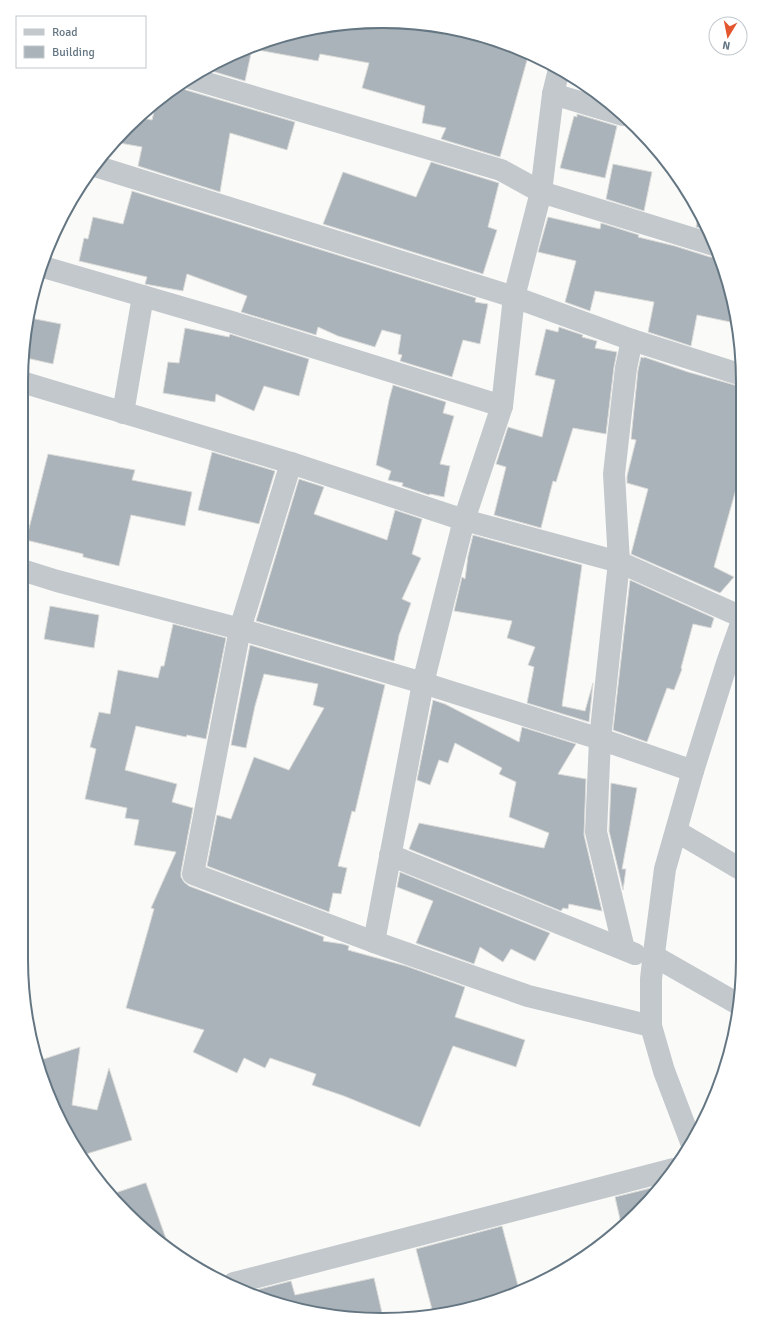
<svg xmlns="http://www.w3.org/2000/svg" width="764" height="1341" viewBox="0 0 764 1341" font-family="Signika,sans-serif">
  <rect width="100%" height="100%" fill="#fafaf8"/>
  <g fill="#aab3b9" stroke="#dcdcda">
    <polygon points="382,21 451,28 520,48 529,53 500,157 441,139 446,128 422,123 425,106 362,88 369,63 320,54 318,61 252,49 245,81 205,69 244,49 311,28"/>
    <polygon points="581,81 582,82 598,94 580,89"/>
    <polygon points="179,84 181,87 186,90 295,122 287,150 230,133 220,192 138,166 142,147 114,142 127,127 138,117 152,120 156,103"/>
    <polygon points="577,114 617,126 605,178 560,168 574,116 577,117"/>
    <polygon points="431,162 499,183 488,227 497,230 483,274 323,224 343,172 416,197"/>
    <polygon points="613,164 652,172 644,211 606,199"/>
    <polygon points="132,191 476,298 475,302 488,304 480,344 463,340 452,377 400,361 402,355 398,354 401,335 382,330 375,347 338,336 318,327 316,335 241,312 247,296 187,274 183,291 145,284 147,277 79,261 84,238 88,239 93,217 123,224"/>
    <polygon points="699,212 700,214 707,230 696,227"/>
    <polygon points="548,217 600,229 601,223 639,235 638,237 675,246 710,257 716,257 719,256 724,266 735,323 697,315 691,346 648,332 654,302 595,291 590,311 565,302 576,261 538,252"/>
    <polygon points="30,318 61,324 53,364 22,357"/>
    <polygon points="559,327 583,335 582,337 597,341 595,348 617,352 614,367 606,434 573,428 556,482 553,481 541,528 494,515 506,467 496,464 508,427 542,437 555,380 535,375 546,329 558,332"/>
    <polygon points="185,328 229,337 230,334 309,359 299,396 264,386 254,411 216,394 215,402 163,393 168,362 179,363"/>
    <polygon points="641,357 644,358 644,357 688,372 742,387 742,468 714,567 734,577 720,593 631,554 648,489 627,483 627,476 636,440 631,439 638,370"/>
    <polygon points="393,385 446,402 443,413 454,416 440,464 450,466 444,497 430,494 429,495 402,486 403,483 388,480 391,471 376,465 389,400"/>
    <polygon points="212,452 275,471 259,524 198,510"/>
    <polygon points="48,454 135,470 132,480 192,492 185,526 131,515 119,566 83,557 83,554 26,540"/>
    <polygon points="299,479 324,487 314,514 387,540 395,510 422,519 412,554 421,558 402,599 411,603 399,635 394,661 256,621"/>
    <polygon points="473,535 582,565 562,706 585,711 593,683 589,722 527,703 534,667 528,665 535,647 507,638 512,621 454,611 462,577 465,579 468,556"/>
    <polygon points="630,580 714,618 711,628 693,624 681,668 682,669 674,690 667,688 647,742 613,730"/>
    <polygon points="50,606 99,615 94,648 44,639"/>
    <polygon points="173,624 226,638 206,739 187,735 186,737 136,726 125,770 177,784 172,802 193,808 181,872 181,877 184,882 189,886 324,937 323,941 343,944 349,946 348,950 406,966 465,987 455,1017 525,1040 516,1067 453,1046 420,1127 344,1096 312,1085 316,1074 270,1058 265,1068 244,1058 237,1073 193,1052 204,1030 126,1008 154,909 151,908 176,852 134,845 139,820 125,818 127,808 85,799 96,749 90,747 99,712 110,714 118,670 158,678 161,666 164,666"/>
    <polygon points="250,645 385,685 355,812 352,811 338,866 347,868 341,894 333,893 329,912 207,866 217,815 231,819 254,757 289,770 324,708 313,705 318,684 264,674 255,706 246,748 231,745"/>
    <polygon points="433,700 445,704 519,742 522,727 576,744 558,774 586,779 584,835 602,911 569,904 568,909 563,908 561,911 409,849 419,823 544,848 549,833 509,817 516,782 499,774 502,768 455,743 448,763 439,760 430,785 417,780"/>
    <polygon points="611,783 637,788 622,869 626,869 623,890 609,831"/>
    <polygon points="400,872 550,933 535,961 511,949 503,962 480,947 474,964 416,943 433,901 397,887"/>
    <polygon points="80,1047 72,1105 97,1110 109,1068 132,1140 83,1155 40,1075 38,1061"/>
    <polygon points="145,1183 146,1183 169,1247 112,1194"/>
    <polygon points="659,1186 647,1200 622,1228 615,1197"/>
    <polygon points="502,1226 520,1293 433,1313 416,1249"/>
    <polygon points="374,1278 383,1317 288,1308 252,1291 291,1281 295,1295"/>
  </g>
  <g fill="none" stroke-linecap="round" stroke-linejoin="round">
    <g stroke="#c3c8cc" stroke-width="22">
      <polyline points="190,78 501,170 541,192 714,245"/>
      <polyline points="553,94 623,115"/>
      <polyline points="95,166 514,297 632,340 742,375"/>
      <polyline points="40,266 232,322 502,406"/>
      <polyline points="22,382 291,463 464,520 619,562 742,617"/>
      <polyline points="123,413 143,296"/>
      <polyline points="291,463 240,629 193,874 374,942 528,996 651,1026"/>
      <polyline points="22,570 57,581 240,629 423,683 600,739 693,771"/>
      <polyline points="676,831 742,870"/>
      <polyline points="390,855 635,954"/>
      <polyline points="374,942 423,683 464,520 502,406 514,297 541,192 553,94 559,69"/>
      <polyline points="624,949 596,832 600,739 619,562 614,474 626,368 632,340"/>
      <polyline points="654,956 738,1004"/>
      <polyline points="691,1142 664,1071 651,1026 651,979 653,961 665,869 693,771 727,663 742,621"/>
      <polyline points="234,1283 674,1169"/>
    </g>
  </g>
  <path d="M0 0H764V1341H0ZM382 28H382A354 354 0 0 1 736 382V959A354 354 0 0 1 382 1313H382A354 354 0 0 1 28 959V382A354 354 0 0 1 382 28Z" fill="#fff" fill-rule="evenodd"/>
  <path fill="none" stroke="#657683" stroke-width="2" d="M382 28H382A354 354 0 0 1 736 382V959A354 354 0 0 1 382 1313H382A354 354 0 0 1 28 959V382A354 354 0 0 1 382 28Z"/>
  <rect x="16" y="16" width="130" height="52" fill="#ffffff" stroke="#c1c8cd"/>
  <rect x="24" y="29" width="20" height="6" fill="#c3c8cc" stroke="#c1c8cd"/>
  <text x="52" y="36" font-size="12" fill="#657683">Road</text>
  <rect x="24" y="46" width="20" height="12" fill="#aab3b9" stroke="#c1c8cd"/>
  <text x="52" y="56" font-size="12" fill="#657683">Building</text>
  <g transform="translate(728 36) rotate(190)"><circle r="19" fill="#ffffff" stroke="#c1c8cd"/>
  <path d="M0-3L7 15L0 10L-7 15Z" fill="#e4572e"/>
  <text y="-6" font-size="11" font-weight="bold" text-anchor="middle" fill="#657683">N</text>
  </g>
</svg>
